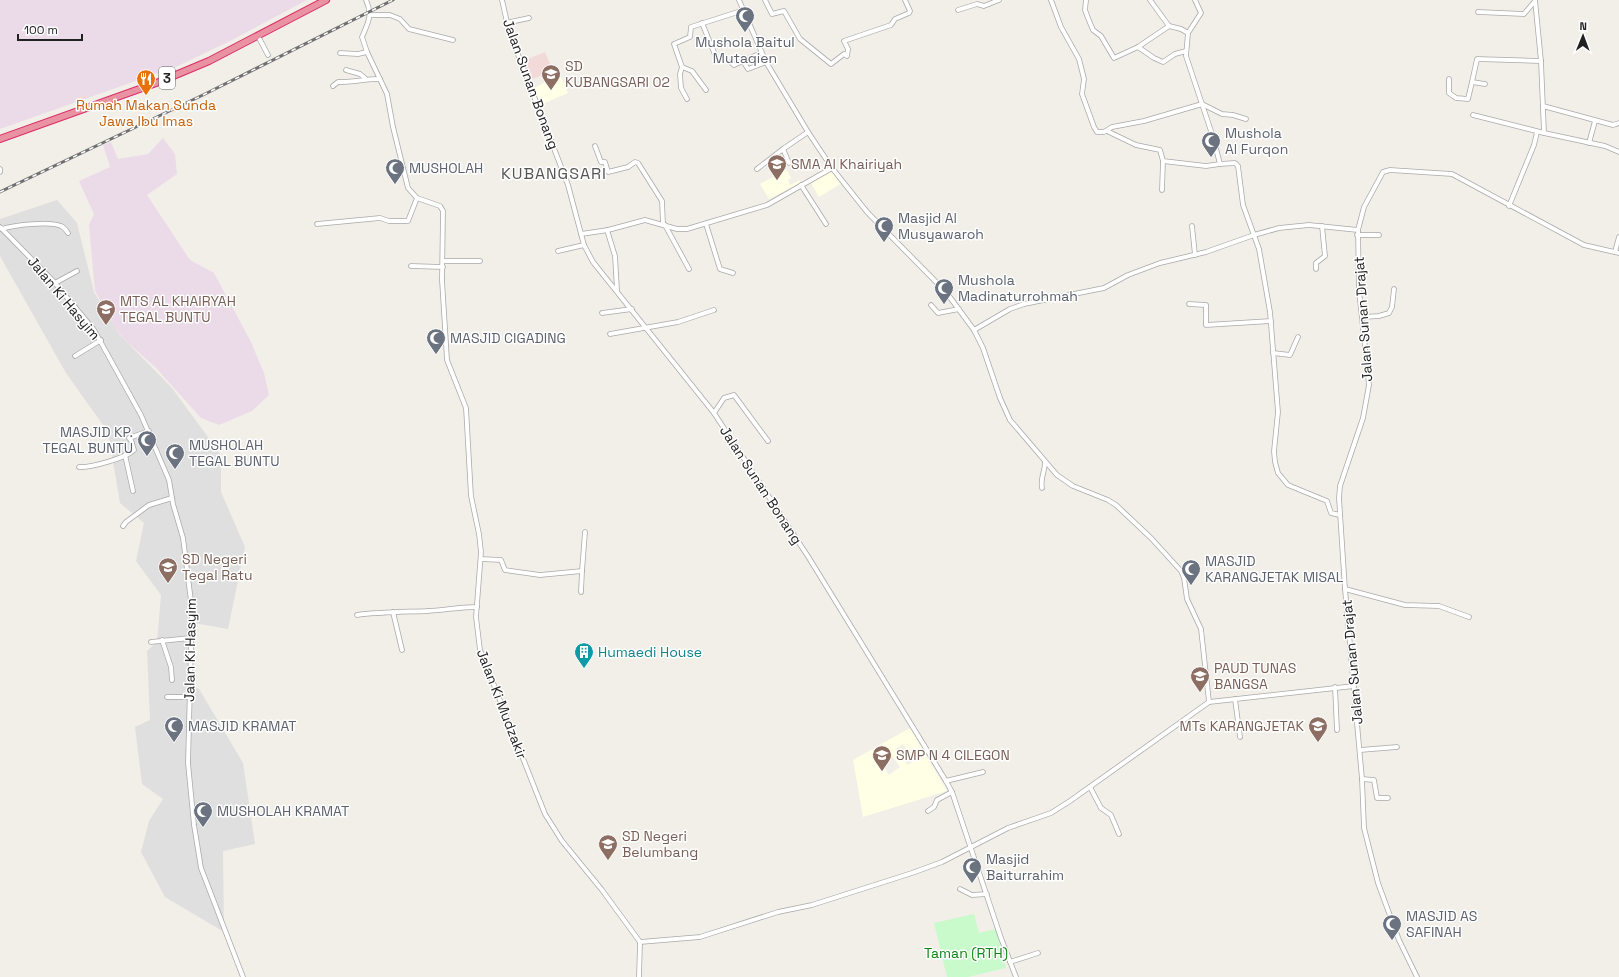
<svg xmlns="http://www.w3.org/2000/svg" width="1619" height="977" viewBox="0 0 1619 977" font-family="'Space Grotesk',sans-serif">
  <rect width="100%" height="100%" fill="#f2efe9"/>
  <polygon fill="#e0dfdf" points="57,200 77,223 94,292 119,334 172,388 221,455 221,492 245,547 228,629 194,623 191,685 199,689 243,763 255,844 223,851 224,932 165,897 141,852 149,821 163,799 142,784 135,727 150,720 147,651 157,642 161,595 136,561 144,523 120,503 108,432 66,373 0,256 0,219"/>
  <polygon fill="#f2dad9" points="545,52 553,71 530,80 523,61"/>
  <g fill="#ebdbe8">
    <polygon points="0,0 307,0 230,41 178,66 0,129"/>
    <polygon points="163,138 175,154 177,174 147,195 190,260 214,273 251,342 264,373 269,395 252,411 219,425 201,418 156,368 126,341 117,331 95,291 89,225 94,214 79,181 110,167 103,145 111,142 118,159 148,154"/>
  </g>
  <g fill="#ffffe5" fill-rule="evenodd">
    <polygon points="560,75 568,93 540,105 534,88"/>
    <path d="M 791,163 L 801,182 L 769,199 L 760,184 L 778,174 L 776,171 ZM 791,164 L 800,180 L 790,185 L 788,180 L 791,178 L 787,170 L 780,173 L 779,170 Z"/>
    <polygon points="831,168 842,183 819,197 809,180"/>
    <path d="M 910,728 L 947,791 L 863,817 L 853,760 ZM 903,744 L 914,760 L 908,765 L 896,749 ZM 889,752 L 900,767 L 889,775 L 878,759 Z"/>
  </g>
  <polygon fill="#c8facc" points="974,914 979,933 996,929 1006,968 968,977 947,977 934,923"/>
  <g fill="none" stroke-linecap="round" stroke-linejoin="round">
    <defs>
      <g id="minor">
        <path d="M 366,0 C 373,15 368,23 362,37 L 367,52 L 387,94 L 393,127 L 408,188 L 417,198 L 440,206 L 443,211 L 442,280 L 447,360 L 466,408 L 471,496 L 479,534 L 481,552 L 476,617 L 480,650 L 545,814 L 562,841 L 602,890 L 640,942 L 639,977"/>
        <polyline points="502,0 509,31 568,185 584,245 593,262 714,413 809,558 946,781 952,792 1001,938 1016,977"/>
        <polyline points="739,0 766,62 808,132 832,168 867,212 946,292 974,330 983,348 1000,398 1010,420 1057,475 1073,486 1108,500 1116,505 1151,538 1181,571 1184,578 1187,599 1201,629 1209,702"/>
        <polyline points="765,0 772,14 784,11 800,39 831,64 844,54 847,56 848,49 844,41 891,25 895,19 909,13 910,11 905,0"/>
        <polyline points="1051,0 1061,27 1079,59 1084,79 1082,94 1094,127 1097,132 1104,132 1112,127 1144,121 1202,104 1222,114 1233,115 1246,119"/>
        <polyline points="1086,0 1085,10 1088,18 1093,30 1101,36 1114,58 1138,47 1169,26"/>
        <polyline points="1150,0 1169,26 1181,29 1188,33 1186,56 1213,137 1220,164 1235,163 1238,166 1243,205 1259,249 1270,312 1278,412 1274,451 1275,462 1278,473 1288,485 1327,501 1331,513 1340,515"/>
        <polyline points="1535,0 1541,61 1544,133 1605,146 1619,152"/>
        <polyline points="958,10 977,4 984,6 999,0"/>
        <polyline points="1478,12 1524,14 1535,1"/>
        <polyline points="370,15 390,15 400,19 409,29 453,40"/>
        <polyline points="506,23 529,18"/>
        <polyline points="702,23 716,57"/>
        <polyline points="1188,33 1201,13 1195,0"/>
        <polyline points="258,36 268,55"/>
        <polyline points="1138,47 1154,58 1163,62 1175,54 1186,51"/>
        <polyline points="340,53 358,54 367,52"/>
        <polyline points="743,61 748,69 766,62"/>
        <polyline points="731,62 734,65 761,53"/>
        <polyline points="682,67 692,71 706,90"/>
        <polyline points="346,70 360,74 366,79"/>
        <polyline points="1449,79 1449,93 1456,98 1468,99 1472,82"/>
        <polyline points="1485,84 1472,82 1477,59 1541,61"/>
        <path d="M 333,86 L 338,82 C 353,82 366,79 380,79"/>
        <polyline points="687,99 681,88 680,74 682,67 674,44 690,37 691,27 744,10"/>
        <polyline points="1543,106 1613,125 1619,123"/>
        <polyline points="1473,115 1544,133"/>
        <polyline points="1107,131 1136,145 1160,150 1163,161 1206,166 1220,164"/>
        <polyline points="1589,143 1595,121"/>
        <polyline points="595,146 601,162 605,162 608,172 628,167 635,162 638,163 662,201 663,224"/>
        <polyline points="789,163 783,149 808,132"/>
        <polyline points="0,169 0,172"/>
        <polyline points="757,169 783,149"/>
        <polyline points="801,185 826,224"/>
        <polyline points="1162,190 1163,161"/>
        <polyline points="1509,206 1534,145 1537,132"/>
        <polyline points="317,224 380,218 389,221 408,221 417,198"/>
        <polyline points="706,224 720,269 733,273"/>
        <polyline points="665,225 689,269"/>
        <polyline points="1192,226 1195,255"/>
        <polyline points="0,227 55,283 94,330 141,415 169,480 173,504 183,538 192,609 188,763 194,825 201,868 243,977"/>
        <path d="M 2,229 C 14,225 50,221 61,226 C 64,227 66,230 68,233"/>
        <polyline points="607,230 615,256 617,290"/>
        <polyline points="581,234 608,230 645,220 677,229 687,229 767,205 832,168"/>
        <polyline points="1357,235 1379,235"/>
        <polyline points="558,251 584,245"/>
        <polyline points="1615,252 1619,237"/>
        <polyline points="443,261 480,261"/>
        <polyline points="411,266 443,267"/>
        <polyline points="1316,269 1316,263 1325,256 1322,226"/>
        <polyline points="55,283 77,271"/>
        <polyline points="1189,304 1206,305 1206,325 1271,321"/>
        <polyline points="931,305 938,313 959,309"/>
        <polyline points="602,313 632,309"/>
        <polyline points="1363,317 1379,316 1389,313 1392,307 1394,289"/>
        <polyline points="974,330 1010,309 1024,304 1104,288 1128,275 1160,263 1206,252 1254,235 1279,228 1309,225 1358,230"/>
        <polyline points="610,334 678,322 714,310"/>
        <polyline points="1273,353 1290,355 1298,337"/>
        <polyline points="75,356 101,340"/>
        <polyline points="714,413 724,398 734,395 768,441"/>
        <polyline points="125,455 133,491"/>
        <path d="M 79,467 C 90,468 126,458 134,450 L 131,440 L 129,438 L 149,431"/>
        <path d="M 1042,488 C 1040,478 1045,472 1045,462"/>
        <polyline points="123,526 126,522 149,505 172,498"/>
        <polyline points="481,559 501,560 505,570 540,575 582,571 585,532"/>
        <polyline points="1345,589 1405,605 1439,606 1469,617"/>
        <polyline points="581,592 582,571"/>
        <polyline points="393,612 402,650"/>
        <path d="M 357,615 C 381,612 404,612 428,611 C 445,610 460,607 477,607"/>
        <polyline points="162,640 171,667 172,680"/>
        <polyline points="151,642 190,638"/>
        <polyline points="1335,687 1337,730"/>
        <polyline points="167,697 190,697"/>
        <polyline points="1235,699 1240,737"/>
        <polyline points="1360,750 1397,747"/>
        <polyline points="1362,779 1374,780 1377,798 1388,798"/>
        <polyline points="946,781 983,772"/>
        <polyline points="1090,787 1101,808 1111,815 1119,834"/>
        <polyline points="928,811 934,807 937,800 952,792"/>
        <polyline points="960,889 972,895 987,894"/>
        <polyline points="640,942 700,937 778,912 812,905 912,873 942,862 1008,828 1051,813 1070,801 1209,702 1354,686"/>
        <polyline points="1010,962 1038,953"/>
        <polyline points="1417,977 1399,940 1378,883 1364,828 1362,779 1345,589 1339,498 1340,486 1363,418 1369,385 1359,290 1358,230 1364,207 1383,172 1390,170 1452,174 1584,245 1619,253"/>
      </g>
      <polyline id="highway" points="0,139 159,82 209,61 326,0"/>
    </defs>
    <use href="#minor" stroke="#a9a9a9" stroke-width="5.5"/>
    <use href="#highway" stroke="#dc2a67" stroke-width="8"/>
    <use href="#minor" stroke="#fff" stroke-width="4"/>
    <use href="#highway" stroke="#e892a2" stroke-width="6"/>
    <defs>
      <polyline id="rail" points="0,192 205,94 393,0"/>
    </defs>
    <use href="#rail" stroke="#707070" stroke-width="3"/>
    <use href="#rail" stroke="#fff" stroke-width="1.5" stroke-dasharray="4.5" stroke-linecap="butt"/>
  </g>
  <defs>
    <symbol id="mosque-pin" viewBox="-11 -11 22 30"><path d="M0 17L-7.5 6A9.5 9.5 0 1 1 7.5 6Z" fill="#6b7280" stroke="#fff"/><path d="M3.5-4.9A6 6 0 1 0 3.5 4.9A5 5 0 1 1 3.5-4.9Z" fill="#fff"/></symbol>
    <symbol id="school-pin" viewBox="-11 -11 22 30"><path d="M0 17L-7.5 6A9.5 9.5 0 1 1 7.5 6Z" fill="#8d6e63" stroke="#fff"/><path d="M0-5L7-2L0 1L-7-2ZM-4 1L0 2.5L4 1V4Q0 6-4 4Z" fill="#fff"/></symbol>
    <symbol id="restaurant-pin" viewBox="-11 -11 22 30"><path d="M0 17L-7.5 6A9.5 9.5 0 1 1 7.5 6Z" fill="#e8710a" stroke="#fff"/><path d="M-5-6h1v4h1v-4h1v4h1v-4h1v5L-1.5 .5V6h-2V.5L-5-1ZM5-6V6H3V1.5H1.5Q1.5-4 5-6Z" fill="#fff"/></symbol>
    <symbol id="building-pin" viewBox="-11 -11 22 30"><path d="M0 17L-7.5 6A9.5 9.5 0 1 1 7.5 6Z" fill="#0f9aa8" stroke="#fff"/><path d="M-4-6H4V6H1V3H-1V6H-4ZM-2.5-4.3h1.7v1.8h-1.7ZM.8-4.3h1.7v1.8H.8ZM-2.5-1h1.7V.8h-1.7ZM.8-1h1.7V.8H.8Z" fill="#fff"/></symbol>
  </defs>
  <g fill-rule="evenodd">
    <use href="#mosque-pin" x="734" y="5" width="22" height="30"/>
    <use href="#school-pin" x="540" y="63" width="22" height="30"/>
    <use href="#restaurant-pin" x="135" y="68" width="22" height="30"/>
    <use href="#mosque-pin" x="1200" y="130" width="22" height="30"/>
    <use href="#school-pin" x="766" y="153" width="22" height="30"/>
    <use href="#mosque-pin" x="384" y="157" width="22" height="30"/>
    <use href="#mosque-pin" x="873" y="215" width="22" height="30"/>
    <use href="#mosque-pin" x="933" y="277" width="22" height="30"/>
    <use href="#school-pin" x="95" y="298" width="22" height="30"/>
    <use href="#mosque-pin" x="425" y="327" width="22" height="30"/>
    <use href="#mosque-pin" x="136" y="429" width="22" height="30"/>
    <use href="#mosque-pin" x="164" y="442" width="22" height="30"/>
    <use href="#school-pin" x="157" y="556" width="22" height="30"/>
    <use href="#mosque-pin" x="1180" y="558" width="22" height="30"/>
    <use href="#building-pin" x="573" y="641" width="22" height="30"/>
    <use href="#school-pin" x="1189" y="665" width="22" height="30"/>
    <use href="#mosque-pin" x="163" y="715" width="22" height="30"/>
    <use href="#school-pin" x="1307" y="715" width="22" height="30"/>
    <use href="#school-pin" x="871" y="744" width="22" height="30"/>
    <use href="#mosque-pin" x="192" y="800" width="22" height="30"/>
    <use href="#school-pin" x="597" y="833" width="22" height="30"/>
    <use href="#mosque-pin" x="961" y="856" width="22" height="30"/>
    <use href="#mosque-pin" x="1381" y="913" width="22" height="30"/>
  </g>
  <g text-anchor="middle" stroke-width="3" stroke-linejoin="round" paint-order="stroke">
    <rect fill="#fff" stroke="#646464" stroke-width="1" x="159" y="67" width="16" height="22" rx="3"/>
    <g font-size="13" font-weight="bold" fill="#222">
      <text x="167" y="83">3</text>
    </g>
    <g font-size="14" fill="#5b616d" stroke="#fff" text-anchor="start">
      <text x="745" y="47" text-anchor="middle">Mushola Baitul<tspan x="745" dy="16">Mutaqien</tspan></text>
      <text x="1225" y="138">Mushola<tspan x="1225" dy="16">Al Furqon</tspan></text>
      <text x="409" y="173">MUSHOLAH</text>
      <text x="898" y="223">Masjid Al<tspan x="898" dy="16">Musyawaroh</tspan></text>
      <text x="958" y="285">Mushola<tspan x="958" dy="16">Madinaturrohmah</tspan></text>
      <text x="450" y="343">MASJID CIGADING</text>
      <text x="133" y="437" text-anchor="end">MASJID KP.<tspan x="133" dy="16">TEGAL BUNTU</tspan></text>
      <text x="189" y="450">MUSHOLAH<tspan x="189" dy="16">TEGAL BUNTU</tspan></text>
      <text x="1205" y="566">MASJID<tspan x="1205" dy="16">KARANGJETAK MISAL</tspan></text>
      <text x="188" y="731">MASJID KRAMAT</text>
      <text x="217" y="816">MUSHOLAH KRAMAT</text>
      <text x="986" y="864">Masjid<tspan x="986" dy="16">Baiturrahim</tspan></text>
      <text x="1406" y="921">MASJID AS<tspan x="1406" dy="16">SAFINAH</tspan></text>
    </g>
    <g font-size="14" fill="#785e54" stroke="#fff" text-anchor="start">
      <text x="565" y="71">SD<tspan x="565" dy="16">KUBANGSARI 02</tspan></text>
      <text x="791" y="169">SMA Al Khairiyah</text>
      <text x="120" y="306">MTS AL KHAIRYAH<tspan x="120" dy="16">TEGAL BUNTU</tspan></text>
      <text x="182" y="564">SD Negeri<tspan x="182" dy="16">Tegal Ratu</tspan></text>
      <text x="1214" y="673">PAUD TUNAS<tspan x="1214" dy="16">BANGSA</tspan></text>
      <text x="1304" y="731" text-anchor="end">MTs KARANGJETAK</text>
      <text x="896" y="760">SMP N 4 CILEGON</text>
      <text x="622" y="841">SD Negeri<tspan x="622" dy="16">Belumbang</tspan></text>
    </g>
    <g font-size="14" fill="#222" stroke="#fff">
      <text transform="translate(531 84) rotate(70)" y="5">Jalan Sunan Bonang</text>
      <text transform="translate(64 298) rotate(50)" y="5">Jalan Ki Hasyim</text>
      <text transform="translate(1363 319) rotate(-94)" y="5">Jalan Sunan Drajat</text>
      <text transform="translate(761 485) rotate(57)" y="5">Jalan Sunan Bonang</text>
      <text transform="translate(190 650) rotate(-89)" y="5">Jalan Ki Hasyim</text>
      <text transform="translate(1352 662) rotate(-95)" y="5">Jalan Sunan Drajat</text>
      <text transform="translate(502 704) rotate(69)" y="5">Jalan Ki Mudzakir</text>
    </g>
    <g font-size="14" fill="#c56008" stroke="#fff">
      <text x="146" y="110">Rumah Makan Sunda<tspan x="146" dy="16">Jawa Ibu Imas</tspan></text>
    </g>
    <g font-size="14" fill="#0d838f" stroke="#fff" text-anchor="start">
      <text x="598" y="657">Humaedi House</text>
    </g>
    <g font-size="14" fill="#0c8416" stroke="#fff">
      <text x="966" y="958">Taman (RTH)</text>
    </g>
    <g font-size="16" letter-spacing="1" fill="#555" stroke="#fff">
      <text x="554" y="179">KUBANGSARI</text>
    </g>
  </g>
  <g transform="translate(1583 36) rotate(1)" stroke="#ffffff" stroke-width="3" paint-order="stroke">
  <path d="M0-3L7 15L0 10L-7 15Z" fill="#222222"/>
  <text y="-6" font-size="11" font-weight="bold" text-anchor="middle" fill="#222222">N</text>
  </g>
  <path d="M18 34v6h64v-6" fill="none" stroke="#222222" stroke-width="2"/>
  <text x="24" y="34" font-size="12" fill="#222222" stroke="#ffffff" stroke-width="3" paint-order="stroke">100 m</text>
</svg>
